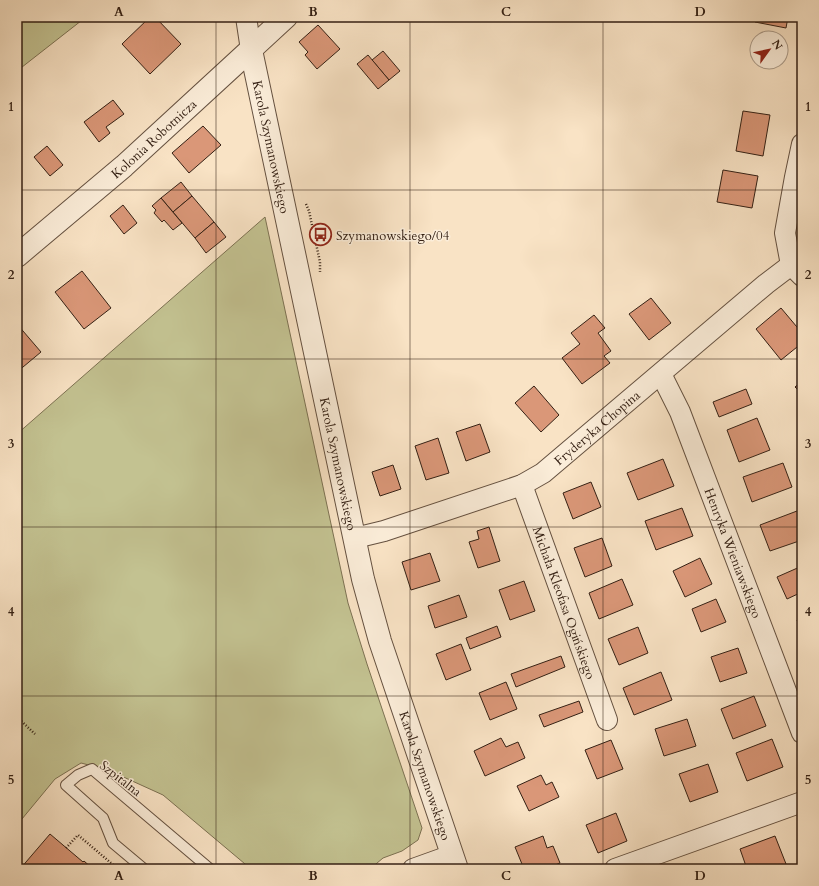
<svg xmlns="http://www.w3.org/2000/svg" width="819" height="886" viewBox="0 0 819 886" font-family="Cardo,serif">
  <rect width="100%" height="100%" fill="#f9e3c5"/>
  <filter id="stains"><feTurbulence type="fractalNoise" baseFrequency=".005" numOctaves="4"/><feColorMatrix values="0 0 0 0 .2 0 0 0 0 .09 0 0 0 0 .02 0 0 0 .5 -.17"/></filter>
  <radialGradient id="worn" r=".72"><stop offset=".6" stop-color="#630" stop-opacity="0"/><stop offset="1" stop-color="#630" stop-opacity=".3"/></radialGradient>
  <g fill="#c3c291" stroke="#7c7152">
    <polygon points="17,17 86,17 17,71"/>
    <polygon points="265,217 348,603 367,664 422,828 418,840 402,851 383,858 370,869 251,869 163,795 108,770 81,763 55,779 17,825 17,434"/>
  </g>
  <g fill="#da9778" stroke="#342014">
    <polygon points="150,17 155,17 181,44 150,74 122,44"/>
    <polygon points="755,17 788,17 786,28 755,22"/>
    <polygon points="318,25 340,49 317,69 305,55 308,52 299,42"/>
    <polygon points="383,51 400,71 389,80 372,60"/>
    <polygon points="368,55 389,80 378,89 357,64"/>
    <polygon points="113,100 124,114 106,127 110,133 99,142 84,122"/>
    <polygon points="743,111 770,115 763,156 736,151"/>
    <polygon points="203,126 221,145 189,173 172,153"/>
    <polygon points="47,146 63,165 50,176 34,157"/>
    <polygon points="723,170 758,176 752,208 717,202"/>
    <polygon points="181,182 192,196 173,212 161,198"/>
    <polygon points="192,196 214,222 195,238 173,212"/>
    <polygon points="161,198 182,223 173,230 164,220 162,222 154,213 156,210 152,206"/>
    <polygon points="123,205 137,223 124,234 110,216"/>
    <polygon points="214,222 226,237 206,253 195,238"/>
    <polygon points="82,271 111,308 84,329 55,292"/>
    <polygon points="651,298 671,323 649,340 629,314"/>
    <polygon points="781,308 802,333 802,343 781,360 756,329"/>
    <polygon points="594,315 605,328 598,333 611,351 604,356 610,363 582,384 562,358 580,344 571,333"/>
    <polygon points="17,324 41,352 17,372"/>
    <polygon points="802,381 802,394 795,387"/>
    <polygon points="534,386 559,415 541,432 515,403"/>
    <polygon points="746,389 752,404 719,417 713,402"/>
    <polygon points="757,418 770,450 739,462 727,430"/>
    <polygon points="480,424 490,452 466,461 456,432"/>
    <polygon points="438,438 449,473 426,480 415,446"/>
    <polygon points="663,459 674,486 638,500 627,473"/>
    <polygon points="783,463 792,487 752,502 743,477"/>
    <polygon points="393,465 401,489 380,496 372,472"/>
    <polygon points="591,482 601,507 573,519 563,493"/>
    <polygon points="682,508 693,536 656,550 645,521"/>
    <polygon points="797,511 802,524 802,540 770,551 760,525"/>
    <polygon points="489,527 500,561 478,568 469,542 479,539 477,531"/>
    <polygon points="602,538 612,566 585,577 574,548"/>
    <polygon points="430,553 440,581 411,590 402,562"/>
    <polygon points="700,558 712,584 685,597 673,571"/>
    <polygon points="802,566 802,592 787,599 777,577"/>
    <polygon points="622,579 633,605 599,619 589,593"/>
    <polygon points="524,581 535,611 510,620 499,590"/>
    <polygon points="459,595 467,617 435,628 428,606"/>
    <polygon points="716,599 726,622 701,632 692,609"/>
    <polygon points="802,618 802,635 797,620"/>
    <polygon points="497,626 501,637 470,649 466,638"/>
    <polygon points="638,627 648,653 619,665 608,639"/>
    <polygon points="461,644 471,670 446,680 436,654"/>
    <polygon points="738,648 747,673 720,682 711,657"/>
    <polygon points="561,656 565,667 516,687 511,674"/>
    <polygon points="661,672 672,700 634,715 623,688"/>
    <polygon points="506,682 517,709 490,720 479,693"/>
    <polygon points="754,696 766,726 733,739 721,709"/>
    <polygon points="579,701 583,712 544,727 539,715"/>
    <polygon points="687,719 696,746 664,756 655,729"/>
    <polygon points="501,738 506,747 518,742 525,758 485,776 474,751"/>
    <polygon points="772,739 783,767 747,781 736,753"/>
    <polygon points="611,740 623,769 597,779 585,750"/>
    <polygon points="708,764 718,792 690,802 679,774"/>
    <polygon points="541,775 546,785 552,782 559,797 529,811 517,786"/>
    <polygon points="616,813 627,841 598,853 586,825"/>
    <polygon points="50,834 83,862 84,861 93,869 20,869"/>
    <polygon points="543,836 547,848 553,846 560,863 545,869 524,869 515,847"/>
    <polygon points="775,836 788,869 747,869 740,849"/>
  </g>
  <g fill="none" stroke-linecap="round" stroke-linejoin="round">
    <defs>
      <polyline id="service" points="144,869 113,843 103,818 66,785 78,775 92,769 210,869"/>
      <g id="minor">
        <polyline points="246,17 251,50"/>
        <polyline points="802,144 795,177 785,233 791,265 802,276"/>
        <path id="s1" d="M 661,374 L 680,412 L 802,733"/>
        <path id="s2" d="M 522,485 L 607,720"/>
        <path id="s3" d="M 355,538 L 384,531 L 522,485 L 543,473 L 766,284 L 791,265 L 802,252"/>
        <polyline points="413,869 452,855"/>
        <polyline points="615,869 802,802"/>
      </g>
      <g id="tertiary">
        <path id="s4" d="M 251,50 L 363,579 L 380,641 L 457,869"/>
        <path id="s5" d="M 17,256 L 124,166 L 286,17"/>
      </g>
    </defs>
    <use href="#service" stroke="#655140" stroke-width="12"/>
    <use href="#minor" stroke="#655140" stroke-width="22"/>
    <use href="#tertiary" stroke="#655140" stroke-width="24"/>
    <g stroke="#342014" stroke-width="2.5" stroke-dasharray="1 2" stroke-linecap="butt">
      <polyline points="306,204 309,211 320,262 320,272"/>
      <polyline points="17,717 35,734"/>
      <polyline points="66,848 78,835 118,869"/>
    </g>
    <use href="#service" stroke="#fbedd9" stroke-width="10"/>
    <use href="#minor" stroke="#fbedd9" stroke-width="20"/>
    <use href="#tertiary" stroke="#fbedd9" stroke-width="22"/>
  </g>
  <path fill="none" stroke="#342014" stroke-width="1" stroke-opacity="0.55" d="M 216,17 L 216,869M 410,17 L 410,869M 603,17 L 603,869M 17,190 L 802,190M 17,359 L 802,359M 17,527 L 802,527M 17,696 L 802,696"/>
  <defs>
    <symbol id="bus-ring" viewBox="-11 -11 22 22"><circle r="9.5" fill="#fbedd9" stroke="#8f2418" stroke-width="1.5"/><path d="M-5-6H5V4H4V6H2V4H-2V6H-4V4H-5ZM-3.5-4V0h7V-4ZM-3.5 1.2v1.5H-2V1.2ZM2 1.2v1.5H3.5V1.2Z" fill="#8f2418"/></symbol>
  </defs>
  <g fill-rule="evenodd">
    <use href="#bus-ring" x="308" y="222" width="25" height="25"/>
  </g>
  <g text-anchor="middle" stroke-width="3" stroke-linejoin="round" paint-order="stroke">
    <g font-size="13" fill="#342014" stroke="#fbedd9">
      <text dy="5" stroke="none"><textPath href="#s5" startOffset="180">Kolonia Robotnicza</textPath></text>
      <text dy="5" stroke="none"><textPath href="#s4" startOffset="99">Karola Szymanowskiego</textPath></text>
      <text dy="5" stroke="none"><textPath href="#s3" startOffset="270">Fryderyka Chopina</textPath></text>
      <text dy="5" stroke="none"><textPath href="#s4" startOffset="423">Karola Szymanowskiego</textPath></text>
      <text dy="5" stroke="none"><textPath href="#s1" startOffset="193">Henryka Wieniawskiego</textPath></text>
      <text dy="5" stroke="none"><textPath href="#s2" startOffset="125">Michała Kleofasa Ogińskiego</textPath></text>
      <text dy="5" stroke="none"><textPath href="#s4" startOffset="747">Karola Szymanowskiego</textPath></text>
      <text transform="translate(121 778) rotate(38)" y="5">Szpitalna</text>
    </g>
    <g font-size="13" fill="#342014" stroke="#fbedd9" text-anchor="start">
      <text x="336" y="240">Szymanowskiego/04</text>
    </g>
  </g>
  <rect width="819" height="886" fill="none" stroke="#f9e3c5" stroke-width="44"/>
  <g transform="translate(769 50) rotate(57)"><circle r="19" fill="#fbedd9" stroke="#ab9b8a"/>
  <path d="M0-3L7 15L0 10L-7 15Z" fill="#8f2418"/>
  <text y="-6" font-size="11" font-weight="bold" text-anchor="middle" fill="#342014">N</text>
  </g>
  <rect x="22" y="22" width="775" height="842" fill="none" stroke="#342014" stroke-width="1.5"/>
  <g font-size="13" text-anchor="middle" font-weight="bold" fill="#342014">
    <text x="119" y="16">A</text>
    <text x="313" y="16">B</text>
    <text x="506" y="16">C</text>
    <text x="700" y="16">D</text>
    <text x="11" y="111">1</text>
    <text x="808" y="111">1</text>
    <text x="11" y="279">2</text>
    <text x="808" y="279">2</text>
    <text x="11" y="448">3</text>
    <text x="808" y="448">3</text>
    <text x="11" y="616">4</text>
    <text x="808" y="616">4</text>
    <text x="11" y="784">5</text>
    <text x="808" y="784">5</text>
    <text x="119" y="880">A</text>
    <text x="313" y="880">B</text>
    <text x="506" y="880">C</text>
    <text x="700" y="880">D</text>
  </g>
  <rect width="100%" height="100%" filter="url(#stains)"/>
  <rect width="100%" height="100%" fill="url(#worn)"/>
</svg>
